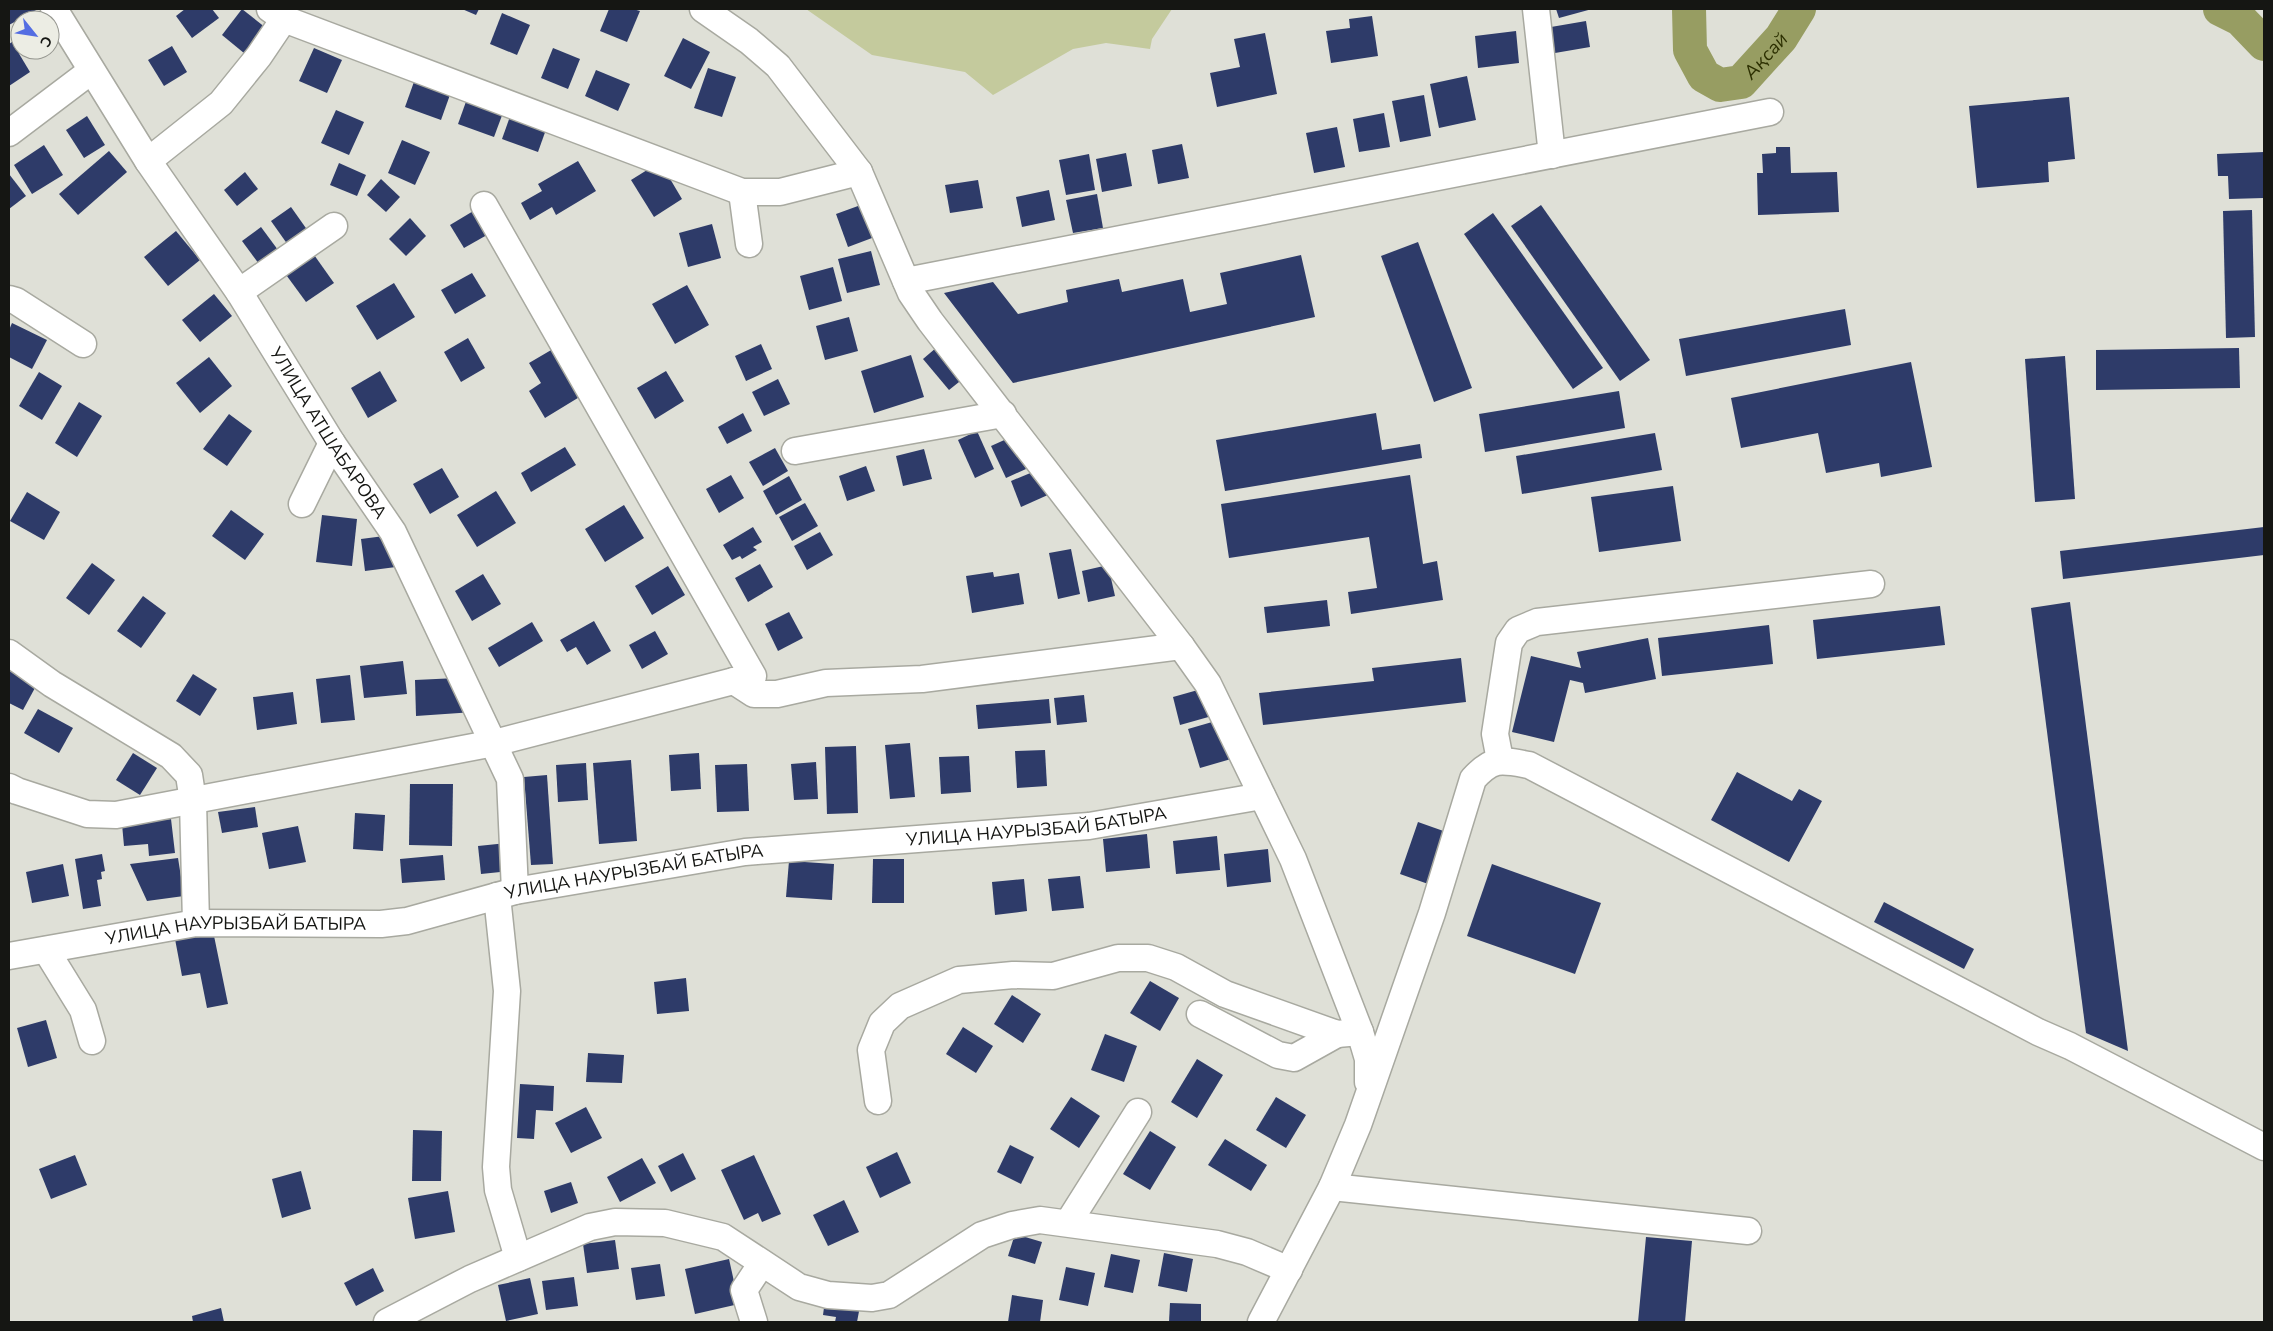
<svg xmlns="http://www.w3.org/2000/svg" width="2273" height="1331" viewBox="0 0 2273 1331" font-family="'Nunito Sans',sans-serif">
  <rect width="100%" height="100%" fill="#dfe0d7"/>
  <polygon fill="#c4ca9d" points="806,9 1172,9 1152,39 1150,49 1106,43 1073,49 993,95 965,72 872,55"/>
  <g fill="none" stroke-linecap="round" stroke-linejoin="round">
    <g stroke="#979d62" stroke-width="34">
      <path id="s1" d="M 1689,9 L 1690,50 L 1704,76 L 1720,85 L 1741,82 L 1781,38 L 1799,9"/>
      <polyline points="2220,9 2240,19 2264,44"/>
    </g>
  </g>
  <g fill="#2e3b69">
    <polygon points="9,9 38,9 9,25"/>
    <polygon points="185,9 212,9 219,18 192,38 176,16"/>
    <polygon points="242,9 271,32 250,58 222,35"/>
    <polygon points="462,9 479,9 476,15"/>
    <polygon points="609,9 633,9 640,11 627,42 600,31"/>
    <polygon points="1556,9 1592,9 1559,18"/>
    <polygon points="502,13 530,25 517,55 490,44"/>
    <polygon points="1372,16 1378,56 1331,63 1326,31 1350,28 1349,19"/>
    <polygon points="1586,21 1590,47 1555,53 1551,27"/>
    <polygon points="1516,31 1519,63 1478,68 1475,36"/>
    <polygon points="1265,33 1277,94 1217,107 1210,73 1240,67 1234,39"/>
    <polygon points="683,38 710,52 691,89 664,76"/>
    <polygon points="12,42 30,72 9,86 9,44"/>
    <polygon points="172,46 187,72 164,86 148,60"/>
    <polygon points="314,48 342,60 327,93 299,81"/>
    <polygon points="553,48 580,59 568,89 541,78"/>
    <polygon points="708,68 736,77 722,117 694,108"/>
    <polygon points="596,70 630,84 618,111 585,96"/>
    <polygon points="1467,76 1476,120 1439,128 1430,84"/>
    <polygon points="415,79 451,92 441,120 405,107"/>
    <polygon points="1424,95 1431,136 1400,142 1392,101"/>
    <polygon points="468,96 504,110 494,137 458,124"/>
    <polygon points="2069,97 2075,159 2048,162 2049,182 1977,188 1969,106"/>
    <polygon points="336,110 364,122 349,155 321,143"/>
    <polygon points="512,111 548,124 538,152 502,139"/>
    <polygon points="1384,113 1390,147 1359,152 1353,119"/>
    <polygon points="87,116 105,145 84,158 66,130"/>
    <polygon points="1337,127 1345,167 1314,173 1306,133"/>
    <polygon points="402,140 430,152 415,185 388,173"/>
    <polygon points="1182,144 1189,178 1158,184 1152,150"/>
    <polygon points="44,145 63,175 32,194 14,165"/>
    <polygon points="1776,147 1790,147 1791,173 1837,172 1839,212 1758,215 1757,173 1763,173 1762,154 1776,153"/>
    <polygon points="109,151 127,172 78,215 59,194"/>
    <polygon points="2264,152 2264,198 2229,199 2228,176 2218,176 2217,154"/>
    <polygon points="1126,153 1132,186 1102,192 1096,159"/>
    <polygon points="1089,154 1095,190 1066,195 1059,160"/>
    <polygon points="578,161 596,191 556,215 552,207 530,220 521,203 542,191 538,184"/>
    <polygon points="660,162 682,199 654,217 631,180"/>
    <polygon points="339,163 366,175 357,196 330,185"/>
    <polygon points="245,172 258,189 237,206 224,190"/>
    <polygon points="9,174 26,196 9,209"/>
    <polygon points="381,179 400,197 386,212 367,195"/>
    <polygon points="978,180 983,208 950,213 945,185"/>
    <polygon points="1049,190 1055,220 1022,227 1016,197"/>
    <polygon points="1097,194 1103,228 1073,233 1066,200"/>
    <polygon points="869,202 880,235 848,247 836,214"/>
    <polygon points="1541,205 1650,360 1620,381 1511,226"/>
    <polygon points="291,207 308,231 288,245 271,221"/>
    <polygon points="480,207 494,231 464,248 450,225"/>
    <polygon points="2252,210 2255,337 2226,338 2223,211"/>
    <polygon points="1493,213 1603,368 1573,389 1464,234"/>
    <polygon points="410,218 426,236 406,256 389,239"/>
    <polygon points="712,224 721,258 688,267 679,233"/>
    <polygon points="261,227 278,250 259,264 242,241"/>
    <polygon points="176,231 200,260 168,286 144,257"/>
    <polygon points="1418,242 1472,388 1434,402 1381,256"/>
    <polygon points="871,251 880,285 847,293 838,259"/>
    <polygon points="312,252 334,283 306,302 284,272"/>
    <polygon points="1301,255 1315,317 1013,383 944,293 993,282 1018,314 1068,302 1066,290 1119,279 1122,292 1183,279 1190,312 1227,304 1220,273"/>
    <polygon points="833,267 842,301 809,310 800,276"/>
    <polygon points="472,273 486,296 455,314 441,290"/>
    <polygon points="394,283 415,317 377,340 356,306"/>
    <polygon points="687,285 709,325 675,344 652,304"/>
    <polygon points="214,294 232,316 200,342 182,320"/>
    <polygon points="1845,309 1851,345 1686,376 1679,339"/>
    <polygon points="849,317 858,351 825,360 816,326"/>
    <polygon points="12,323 47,340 32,369 9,357 9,330"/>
    <polygon points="468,338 485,368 461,382 444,352"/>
    <polygon points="943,342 969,374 949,390 923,359"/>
    <polygon points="761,344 772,369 746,381 735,356"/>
    <polygon points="558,346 586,393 545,418 529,391 541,383 529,363"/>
    <polygon points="2239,348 2240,388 2096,390 2096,350"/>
    <polygon points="911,355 924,397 874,413 861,371"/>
    <polygon points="2065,356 2075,499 2035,502 2025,359"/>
    <polygon points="209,357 232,386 200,413 176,383"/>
    <polygon points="1911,362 1932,467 1881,477 1879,463 1826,473 1818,433 1741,448 1731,398"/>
    <polygon points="380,371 397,401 368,418 351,388"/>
    <polygon points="666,371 684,401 655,419 637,388"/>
    <polygon points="39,372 62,386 42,420 19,406"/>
    <polygon points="778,379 790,404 764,416 752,392"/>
    <polygon points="1619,391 1625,428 1485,452 1479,414"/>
    <polygon points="79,402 102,416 77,457 55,443"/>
    <polygon points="743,413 752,431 727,444 718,427"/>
    <polygon points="1376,413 1382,450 1420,444 1422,458 1225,491 1216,440"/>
    <polygon points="229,414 252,431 227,466 203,449"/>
    <polygon points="977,431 994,469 975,478 958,440"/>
    <polygon points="1655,433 1662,470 1522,494 1516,456"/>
    <polygon points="1011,437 1026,469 1006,478 991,446"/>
    <polygon points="565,447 576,465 531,492 521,473"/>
    <polygon points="775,448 788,471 763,486 749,462"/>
    <polygon points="924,449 932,479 903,486 896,456"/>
    <polygon points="866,466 875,491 847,501 839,476"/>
    <polygon points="442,468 459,497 430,514 413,484"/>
    <polygon points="1040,469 1050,494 1021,507 1011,481"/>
    <polygon points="731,475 744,498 719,513 706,489"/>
    <polygon points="1410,475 1423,564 1437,561 1443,600 1351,614 1348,592 1377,588 1369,537 1229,558 1221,504"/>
    <polygon points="789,476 802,500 776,515 763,491"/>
    <polygon points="1673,486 1681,541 1599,552 1591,497"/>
    <polygon points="496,491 516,523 477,547 457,515"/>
    <polygon points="27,492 60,512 44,540 10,521"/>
    <polygon points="805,503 818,526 792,541 779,517"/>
    <polygon points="624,505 644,538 605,562 585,529"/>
    <polygon points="231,510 264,534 245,560 212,536"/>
    <polygon points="322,515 357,519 352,566 316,562"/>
    <polygon points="753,527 762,542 753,547 757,550 742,559 740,556 732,560 723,545"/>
    <polygon points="2264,527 2264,555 2063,579 2060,551"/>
    <polygon points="820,532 833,555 807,570 794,546"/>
    <polygon points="392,535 396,567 365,571 361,539"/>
    <polygon points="1071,549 1080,594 1058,599 1049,553"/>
    <polygon points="92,563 115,580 89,615 66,598"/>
    <polygon points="760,564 773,587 748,602 735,578"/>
    <polygon points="1108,565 1115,596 1088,602 1082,571"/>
    <polygon points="668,566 685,595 652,615 635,586"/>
    <polygon points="993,572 994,577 1019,573 1024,604 972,613 966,576"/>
    <polygon points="483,574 501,604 472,621 455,591"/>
    <polygon points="143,596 166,613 141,648 117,631"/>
    <polygon points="1327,600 1330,626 1267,633 1264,607"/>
    <polygon points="2070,602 2128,1051 2086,1033 2031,608"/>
    <polygon points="1940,606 1945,645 1817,659 1813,620"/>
    <polygon points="789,612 803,638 778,651 765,624"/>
    <polygon points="594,621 611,651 587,665 576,647 567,652 560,640"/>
    <polygon points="532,622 543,641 499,667 488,648"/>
    <polygon points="1769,625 1773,664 1662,676 1658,638"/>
    <polygon points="655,631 668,654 642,669 629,645"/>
    <polygon points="1648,638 1656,679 1585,693 1583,683 1570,680 1554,742 1512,732 1531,656 1581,668 1577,652"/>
    <polygon points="1461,658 1466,702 1263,725 1259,693 1374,681 1372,668"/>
    <polygon points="403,661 407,694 364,698 360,666"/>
    <polygon points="9,670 36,686 23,710 9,703"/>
    <polygon points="193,674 217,689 200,716 176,701"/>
    <polygon points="350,675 355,720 321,723 316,679"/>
    <polygon points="457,678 474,712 416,716 415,680"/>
    <polygon points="1205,688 1212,716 1180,725 1173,697"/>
    <polygon points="293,692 297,724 257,730 253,697"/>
    <polygon points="1084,695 1087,722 1057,725 1054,698"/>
    <polygon points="1049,699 1051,723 978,729 976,705"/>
    <polygon points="38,709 73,728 59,753 24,733"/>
    <polygon points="1219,720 1231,759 1200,768 1188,729"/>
    <polygon points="910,743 915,797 890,799 885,745"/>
    <polygon points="856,746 858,813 827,814 825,747"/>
    <polygon points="1045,750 1047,786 1017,788 1015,751"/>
    <polygon points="133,753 157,768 140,795 116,780"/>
    <polygon points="699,753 701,789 671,791 669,755"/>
    <polygon points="969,756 971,792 941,794 939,757"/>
    <polygon points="631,760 637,841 599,844 593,763"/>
    <polygon points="816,762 818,799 794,800 791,764"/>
    <polygon points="586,763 588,800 558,802 556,765"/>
    <polygon points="747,764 749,811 717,812 715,765"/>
    <polygon points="1737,772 1792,801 1799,789 1822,801 1789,862 1711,820"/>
    <polygon points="547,775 553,864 531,865 524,777"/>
    <polygon points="410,784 453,784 452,846 409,845"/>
    <polygon points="255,807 258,827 222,833 218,812"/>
    <polygon points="355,813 385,815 383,851 353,849"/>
    <polygon points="171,819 175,853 149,856 148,844 124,846 122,824"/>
    <polygon points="1418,822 1449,833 1431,885 1400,874"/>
    <polygon points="298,826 306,862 269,869 262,833"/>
    <polygon points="1147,834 1150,868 1106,872 1103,839"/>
    <polygon points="1217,836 1220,870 1176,874 1173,841"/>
    <polygon points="507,843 510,871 481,874 478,846"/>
    <polygon points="1268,849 1271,882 1227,887 1224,854"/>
    <polygon points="102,854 105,871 101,872 102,879 97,880 101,906 83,909 75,859"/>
    <polygon points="443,855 445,880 402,883 400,859"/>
    <polygon points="178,858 184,896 147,901 130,864"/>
    <polygon points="873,859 904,859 904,903 872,903"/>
    <polygon points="789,861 834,864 832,900 786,897"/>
    <polygon points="63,864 69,896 32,903 26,872"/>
    <polygon points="1492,864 1601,903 1575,974 1467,936"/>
    <polygon points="1080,876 1084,908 1052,911 1048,879"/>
    <polygon points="1024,879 1027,911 995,915 992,882"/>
    <polygon points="1884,902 1974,949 1964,969 1874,922"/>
    <polygon points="213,931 228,1004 207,1008 200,973 182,976 175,939"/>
    <polygon points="686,978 689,1011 657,1014 654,982"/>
    <polygon points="1150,981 1179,998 1160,1031 1130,1013"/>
    <polygon points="1012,995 1041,1014 1023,1043 994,1024"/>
    <polygon points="46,1020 57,1058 28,1067 17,1028"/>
    <polygon points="963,1027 993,1046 976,1073 946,1054"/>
    <polygon points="1105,1034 1137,1046 1124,1082 1091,1070"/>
    <polygon points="588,1053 624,1055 622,1083 586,1082"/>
    <polygon points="1197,1059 1223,1075 1197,1118 1171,1102"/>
    <polygon points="520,1084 554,1086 553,1111 536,1110 534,1139 517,1138"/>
    <polygon points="1071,1097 1100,1116 1079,1148 1050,1129"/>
    <polygon points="1276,1097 1306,1115 1286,1148 1256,1130"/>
    <polygon points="586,1107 602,1138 571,1153 555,1123"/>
    <polygon points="413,1130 442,1131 441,1181 412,1181"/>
    <polygon points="1150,1131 1176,1147 1150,1190 1123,1174"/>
    <polygon points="1225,1139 1267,1165 1251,1191 1208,1165"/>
    <polygon points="1010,1145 1034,1157 1021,1184 997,1172"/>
    <polygon points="897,1152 911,1183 880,1198 866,1167"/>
    <polygon points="683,1153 696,1179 671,1192 658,1166"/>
    <polygon points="75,1155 87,1185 51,1199 39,1169"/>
    <polygon points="754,1155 781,1214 762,1222 758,1213 744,1220 721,1170"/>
    <polygon points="642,1158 656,1183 620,1202 607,1177"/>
    <polygon points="301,1171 311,1209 282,1218 272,1179"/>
    <polygon points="571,1182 578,1203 551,1213 544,1191"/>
    <polygon points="448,1191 455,1232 415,1239 408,1198"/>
    <polygon points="844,1200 859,1232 828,1246 813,1215"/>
    <polygon points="1015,1234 1042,1242 1035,1264 1008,1256"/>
    <polygon points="1646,1237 1692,1241 1685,1322 1638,1322"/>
    <polygon points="615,1240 619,1269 587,1273 583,1244"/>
    <polygon points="1164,1253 1193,1259 1187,1292 1158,1286"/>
    <polygon points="1111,1254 1140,1260 1133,1293 1104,1287"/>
    <polygon points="729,1259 739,1304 695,1314 685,1269"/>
    <polygon points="660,1264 665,1296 636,1300 631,1268"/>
    <polygon points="1066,1267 1095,1273 1088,1306 1059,1300"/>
    <polygon points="373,1268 384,1291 356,1306 344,1283"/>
    <polygon points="574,1277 578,1306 546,1310 542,1281"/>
    <polygon points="530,1278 538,1314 506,1321 498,1285"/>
    <polygon points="1012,1295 1043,1300 1040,1322 1008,1322"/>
    <polygon points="825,1300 860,1306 857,1322 835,1322 836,1317 823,1315"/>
    <polygon points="1170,1303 1201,1304 1201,1322 1169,1322"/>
    <polygon points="221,1308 224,1322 193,1322 192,1316"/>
  </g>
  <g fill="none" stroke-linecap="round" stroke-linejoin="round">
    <defs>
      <g id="minor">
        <path id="s2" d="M 54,9 L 148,161 L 239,292 L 332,443 L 393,532 L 510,779 L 515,891"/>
        <polyline points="270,9 284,19 742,192 780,192 859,172"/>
        <polyline points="703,9 749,41 778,66 859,172 911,293 930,321 1181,646 1208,684 1293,859 1360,1032 1368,1059 1368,1082"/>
        <polyline points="1536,9 1552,155"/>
        <polyline points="9,133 91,71"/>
        <polyline points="148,161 221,103 259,56 284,19"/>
        <polyline points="742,192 749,244"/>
        <polyline points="906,281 1770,112"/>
        <polyline points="239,292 334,226"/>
        <polyline points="9,299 16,301 83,344"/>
        <polyline points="795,451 1003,414"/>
        <polyline points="302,504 332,443"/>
        <polyline points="9,653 52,684 171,756 189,775 193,801 196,923"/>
        <polyline points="734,681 754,694 777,694 826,683 922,679 1181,646"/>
        <polyline points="1500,760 1495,734 1509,643 1518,630 1537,622 1871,584"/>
        <polyline points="9,787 17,791 87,814 116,815 494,743 753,676 484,205"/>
        <polyline points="497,896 507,991 496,1167 498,1190 518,1258"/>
        <polyline points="46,950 83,1010 92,1041"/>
        <path id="s3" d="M 9,956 L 196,923 L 381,924 L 407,921 L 515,891 L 745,852 L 1089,826 L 1262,796"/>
        <polyline points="1200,1014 1278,1055 1294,1058 1337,1034"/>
        <polyline points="878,1101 871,1050 882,1023 900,1006 959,980 1013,975 1053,976 1118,958 1148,958 1176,967 1225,994 1337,1034 1360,1032"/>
        <polyline points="1332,1187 1748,1231"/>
        <polyline points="1068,1223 1138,1112"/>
        <polyline points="387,1322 470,1279 590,1227 615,1222 665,1223 723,1237 799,1287 828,1295 872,1298 889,1295 982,1235 1012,1225 1040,1220 1217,1244 1247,1252 1289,1270"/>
        <polyline points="754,1322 744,1290 762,1263"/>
        <path d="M 1261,1322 L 1332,1187 L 1358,1125 L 1432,913 L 1473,779 C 1493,757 1501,760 1529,765 L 2038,1032 L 2070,1046 L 2264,1147"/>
      </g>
    </defs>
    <use href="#minor" stroke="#a8a9a0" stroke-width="29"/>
    <use href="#minor" stroke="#fff" stroke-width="26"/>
  </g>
  <g text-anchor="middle" stroke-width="5" stroke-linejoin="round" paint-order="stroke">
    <g font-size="18" fill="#151613" stroke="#ecede4">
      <text dy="6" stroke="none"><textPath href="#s2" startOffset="505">УЛИЦА АТШАБАРОВА</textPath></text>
      <text dy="6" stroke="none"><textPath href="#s3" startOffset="1039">УЛИЦА НАУРЫЗБАЙ БАТЫРА</textPath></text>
      <text dy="6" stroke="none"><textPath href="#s3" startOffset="634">УЛИЦА НАУРЫЗБАЙ БАТЫРА</textPath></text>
      <text dy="6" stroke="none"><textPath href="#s3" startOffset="229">УЛИЦА НАУРЫЗБАЙ БАТЫРА</textPath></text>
    </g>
    <g font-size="19" font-style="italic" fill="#2c2f00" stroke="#ecede4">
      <text dy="7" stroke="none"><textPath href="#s1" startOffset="146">Ақсай</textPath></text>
    </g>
  </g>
  <rect width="2273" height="1331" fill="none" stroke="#151613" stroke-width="20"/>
  <g transform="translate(35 35) rotate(120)"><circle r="24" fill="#ecede4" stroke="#969790"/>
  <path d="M0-4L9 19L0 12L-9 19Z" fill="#536de2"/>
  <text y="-8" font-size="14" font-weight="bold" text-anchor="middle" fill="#151613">С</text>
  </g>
</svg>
